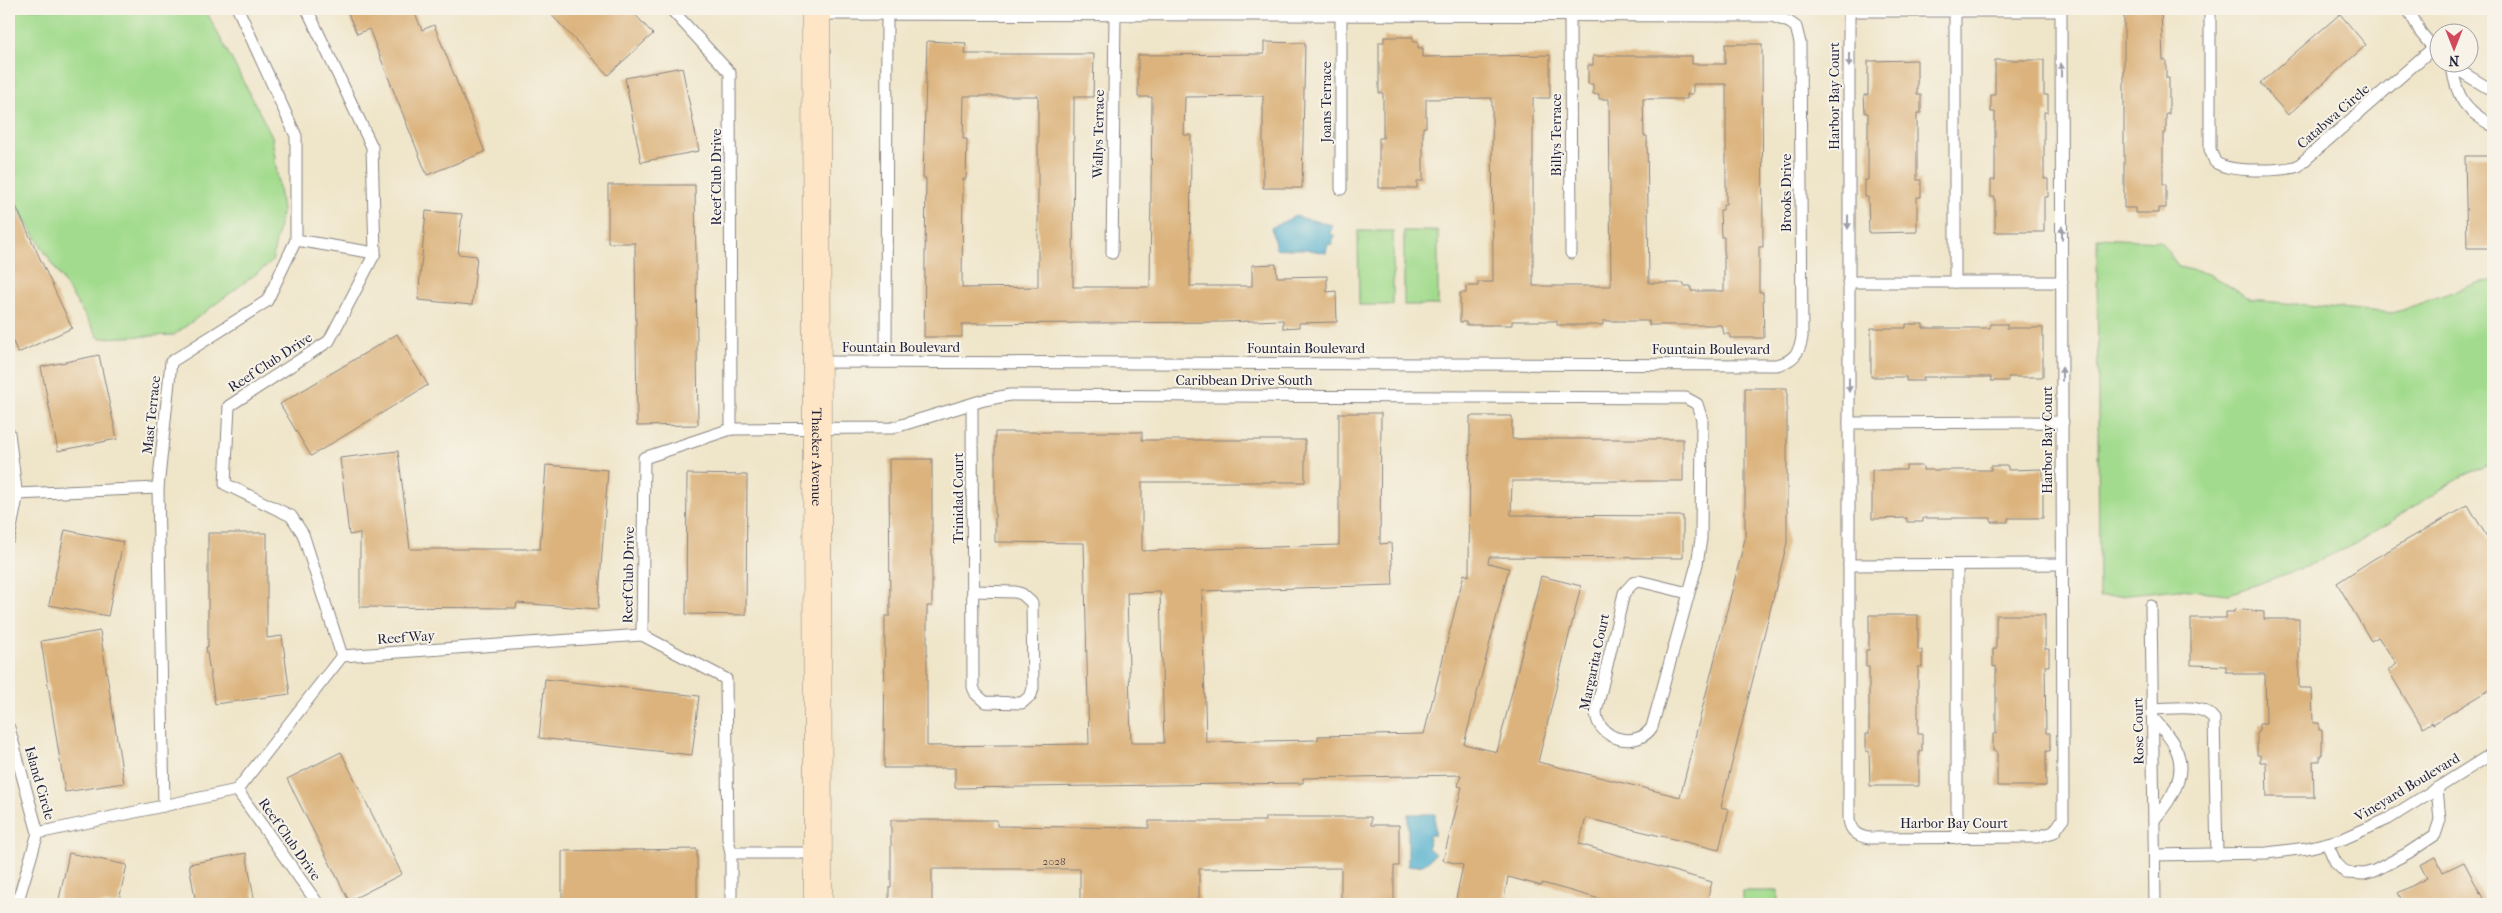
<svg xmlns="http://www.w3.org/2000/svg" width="2502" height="913" viewBox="0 0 2502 913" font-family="'IM FELL French Canon',serif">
  <rect width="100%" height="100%" fill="#f7f3e8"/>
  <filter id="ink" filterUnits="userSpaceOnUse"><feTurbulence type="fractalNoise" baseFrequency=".02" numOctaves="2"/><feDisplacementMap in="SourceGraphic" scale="10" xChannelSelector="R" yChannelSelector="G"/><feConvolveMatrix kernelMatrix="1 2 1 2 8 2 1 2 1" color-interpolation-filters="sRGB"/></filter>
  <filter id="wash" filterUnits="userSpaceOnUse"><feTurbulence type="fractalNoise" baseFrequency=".0096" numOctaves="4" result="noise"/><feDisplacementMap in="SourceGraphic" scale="20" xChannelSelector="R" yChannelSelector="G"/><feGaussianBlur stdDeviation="1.12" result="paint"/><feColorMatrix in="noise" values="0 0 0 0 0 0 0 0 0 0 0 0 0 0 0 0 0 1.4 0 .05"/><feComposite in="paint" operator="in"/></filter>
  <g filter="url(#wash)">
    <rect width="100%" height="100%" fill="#efe5c9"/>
    <g fill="#a2db8d" stroke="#627e64">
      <polygon points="9,9 205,9 272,136 282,210 272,262 174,335 99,338 9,195"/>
      <polygon points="1358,231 1393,231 1393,305 1359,305"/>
      <rect x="1404" y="231" width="34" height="74"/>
      <polygon points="2097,238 2160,241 2179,267 2209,274 2252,300 2393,313 2480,282 2493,281 2493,463 2462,476 2357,543 2303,568 2229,594 2179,589 2099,597"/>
      <rect x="1743" y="891" width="35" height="13"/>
    </g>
    <g fill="#4eaecd" stroke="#386884">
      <polygon points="1295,216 1332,225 1330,234 1334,235 1332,245 1328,244 1326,253 1305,249 1276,249 1271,228"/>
      <polygon points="1408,814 1435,814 1435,835 1429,835 1428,848 1435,854 1423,865 1408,866"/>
      <polygon points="1902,900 1977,904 1890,904"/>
    </g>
    <g id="blocks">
      <g fill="#dcb37d" fill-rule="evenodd">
        <polygon points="346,9 413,9 422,30 434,25 485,152 427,175 369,29 357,34"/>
        <polygon points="546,9 630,9 653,34 608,75"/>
        <polygon points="2124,9 2161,9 2163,60 2166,60 2166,78 2169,78 2169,114 2166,114 2166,133 2163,133 2163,184 2166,184 2166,208 2158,208 2158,213 2135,213 2135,208 2124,208"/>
        <polygon points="2340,14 2366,45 2288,115 2260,83"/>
        <path d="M 1384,37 L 1413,37 L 1413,42 L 1418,42 L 1418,48 L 1423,48 L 1423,57 L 1550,55 L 1550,98 L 1533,98 L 1533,286 L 1611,286 L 1609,99 L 1599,99 L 1599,94 L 1593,94 L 1593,84 L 1588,84 L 1588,65 L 1593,65 L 1593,56 L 1692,56 L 1692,64 L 1725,64 L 1725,44 L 1762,44 L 1763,247 L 1759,247 L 1759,292 L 1763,292 L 1764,338 L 1730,338 L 1730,334 L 1724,334 L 1722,325 L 1649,325 L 1649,321 L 1603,321 L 1603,325 L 1557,325 L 1557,321 L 1512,321 L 1512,325 L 1466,325 L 1466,322 L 1460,322 L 1460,293 L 1466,293 L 1466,286 L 1478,286 L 1478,282 L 1493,282 L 1492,98 L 1426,99 L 1426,127 L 1423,127 L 1423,181 L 1417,181 L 1417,188 L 1379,188 L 1379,138 L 1383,138 L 1383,93 L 1379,93 L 1379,42 L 1384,42 ZM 1693,84 L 1726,84 L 1726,204 L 1723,204 L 1723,210 L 1720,210 L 1721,237 L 1724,237 L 1724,291 L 1691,291 L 1691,286 L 1684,286 L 1684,283 L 1649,283 L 1647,136 L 1644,136 L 1643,99 L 1687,99 L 1687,94 L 1693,94 Z"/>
        <path d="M 927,41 L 966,43 L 965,54 L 1094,54 L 1093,97 L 1074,97 L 1073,287 L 1150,287 L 1152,97 L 1138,97 L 1138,55 L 1264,54 L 1264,42 L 1305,43 L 1302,188 L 1263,188 L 1263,96 L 1185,97 L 1184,135 L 1191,135 L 1190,286 L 1252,286 L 1252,265 L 1276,264 L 1277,277 L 1327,276 L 1327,292 L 1336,291 L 1337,322 L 1299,323 L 1299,327 L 1283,328 L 1283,320 L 1223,322 L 962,324 L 962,337 L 924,337 L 926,178 L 923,178 ZM 964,96 L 1038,96 L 1038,287 L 962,288 L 963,179 L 966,179 L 967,139 L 963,139 Z"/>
        <polygon points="1917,60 1917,95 1921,95 1921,113 1917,113 1917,180 1921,180 1921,197 1917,197 1917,232 1869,233 1868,197 1865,197 1865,180 1868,180 1868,113 1865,113 1864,95 1868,95 1868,61"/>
        <polygon points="1995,60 2044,60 2044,95 2048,95 2048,112 2044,112 2044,179 2048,179 2048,197 2044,197 2044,232 1995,232 1995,197 1991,197 1991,180 1995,180 1995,112 1991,112 1991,95 1995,95"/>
        <polygon points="682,67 699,151 641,162 625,78"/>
        <polygon points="2465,156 2493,156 2493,248 2467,248"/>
        <polygon points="608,185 695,185 698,425 637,426 635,243 608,243"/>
        <polygon points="9,191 72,328 18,353 9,333"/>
        <polygon points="426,211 462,214 458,254 477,256 472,305 418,300"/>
        <polygon points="1906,324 1923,324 1923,328 1990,328 1990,324 2007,324 2007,328 2043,328 2043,377 2008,377 2008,381 1991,381 1991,377 1923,377 1923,381 1906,381 1906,377 1871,377 1871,328 1906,328"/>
        <polygon points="397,334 428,385 311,456 280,404"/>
        <polygon points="99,355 117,439 58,451 41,367"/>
        <path d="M 1745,388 L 1787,388 L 1787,543 L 1721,807 L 1729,809 L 1719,850 L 1586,818 L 1579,844 L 1712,882 L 1706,904 L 1618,904 L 1542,883 L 1542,886 L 1508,877 L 1503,904 L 1455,904 L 1463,865 L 1443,860 L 1462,787 L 1458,786 L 1461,775 L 1303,778 L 1303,783 L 955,788 L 955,768 L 884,768 L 885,616 L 890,616 L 889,459 L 932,459 L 932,606 L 927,606 L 927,746 L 1089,744 L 1084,543 L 995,542 L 995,432 L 1142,432 L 1142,440 L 1305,440 L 1305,482 L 1142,482 L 1142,551 L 1339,545 L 1339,413 L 1381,413 L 1380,544 L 1391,543 L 1393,585 L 1202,591 L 1206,742 L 1318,740 L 1318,736 L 1424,734 L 1464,574 L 1469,576 L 1470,416 L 1512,416 L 1512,439 L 1683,439 L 1683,481 L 1512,481 L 1511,515 L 1683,516 L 1683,558 L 1489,557 L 1488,563 L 1509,568 L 1464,744 L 1497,752 L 1541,576 L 1581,586 L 1538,762 L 1680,797 L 1745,539 ZM 1160,592 L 1164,743 L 1131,743 L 1127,593 Z"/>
        <polygon points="398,451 410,549 540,549 546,465 608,470 598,609 517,603 516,608 360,607 360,533 349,535 340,458"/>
        <polygon points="1906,466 1923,466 1923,470 1991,470 1991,466 2008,466 2008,470 2043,469 2043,518 2008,518 2008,522 1991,522 1991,518 1923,518 1923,522 1907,522 1907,518 1872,519 1872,470 1906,470"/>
        <polygon points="687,474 747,475 746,615 686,614"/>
        <polygon points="2468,505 2493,547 2493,688 2433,724 2432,722 2423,728 2388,670 2397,664 2378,637 2371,641 2337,583 2372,560"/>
        <polygon points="65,530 123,542 108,616 49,605"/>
        <polygon points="208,533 267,533 267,638 282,636 290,694 215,704 206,647 208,647"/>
        <polygon points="2234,609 2264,612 2264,619 2299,619 2299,688 2312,688 2313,723 2319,723 2319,730 2322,730 2322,755 2320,755 2320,761 2313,761 2314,797 2267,797 2266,762 2260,762 2260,755 2257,755 2257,731 2259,730 2259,724 2266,724 2265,674 2233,674 2233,672 2226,672 2226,666 2191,665 2191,618 2226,618 2226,612 2234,612"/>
        <polygon points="1869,615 1918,615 1918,650 1922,650 1922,667 1918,667 1918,734 1922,734 1922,751 1919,751 1919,786 1870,786 1869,751 1866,751 1866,734 1869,734 1869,667 1866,667 1866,650 1869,650"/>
        <polygon points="1996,615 2045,615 2045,649 2049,649 2049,666 2045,666 2046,733 2050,733 2050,751 2046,751 2046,786 1997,786 1997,751 1993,751 1993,734 1996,734 1996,666 1993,667 1993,649 1996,649"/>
        <polygon points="100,631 124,783 65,792 41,641"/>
        <polygon points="545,679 699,696 692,755 539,738"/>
        <polygon points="341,752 402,874 349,901 287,779"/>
        <polygon points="1265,817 1371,817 1371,825 1399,825 1399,866 1394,866 1394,904 1341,904 1341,868 1199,869 1199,904 1080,904 1080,869 932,869 932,904 889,904 889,887 891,887 891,820 997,820 997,826 1149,828 1149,821 1265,821"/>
        <polygon points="697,849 697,904 562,904 562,851"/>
        <polygon points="69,853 127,865 118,904 58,904"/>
        <polygon points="246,853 255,904 196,904 189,864"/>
        <polygon points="2436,857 2443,872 2464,862 2486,904 2404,904 2398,893 2427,878 2420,865"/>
      </g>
    </g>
  </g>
  <g filter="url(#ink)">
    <use href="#blocks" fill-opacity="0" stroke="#888482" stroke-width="1"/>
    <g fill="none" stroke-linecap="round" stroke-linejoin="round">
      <defs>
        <g id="lane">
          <polyline points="307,9 372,147 375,253 329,341 229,406 225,484 291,516 303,534 342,656"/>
          <polyline points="671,9 730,73 731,429 644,458 642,635 726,679 728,839 731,853 731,904"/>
          <path d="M 1849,9 L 1849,819 C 1850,831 1857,836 1869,838 L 2037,837 L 2054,832 L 2063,819 L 2061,9"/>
          <path d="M 2210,9 L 2210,149 L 2215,162 C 2229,173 2282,171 2298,166 L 2432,49"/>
          <polyline points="2408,9 2421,33 2440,56"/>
          <polyline points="1849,11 2061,11"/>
          <polyline points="1955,11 1955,282"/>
          <path d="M 816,14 L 1772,16 L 1789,22 L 1796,27 L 1800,43 L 1802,337 C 1800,353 1792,362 1776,365 L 816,362"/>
          <polyline points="1341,15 1341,189"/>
          <polyline points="1570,17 1571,253"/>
          <polyline points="2450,65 2493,91"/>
          <path d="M 2452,67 C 2457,99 2465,110 2493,126"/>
          <polyline points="296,240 375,253"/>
          <polyline points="1112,253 1115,15"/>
          <polyline points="1848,282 2062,282"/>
          <polyline points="886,362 887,14"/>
          <polyline points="972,404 973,687 976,694 985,702 1022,703 1031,695 1033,688 1032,603 1022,594 1015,592 973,591"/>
          <polyline points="1849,423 2063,422"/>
          <path d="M 731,429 L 892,428 L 984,400 L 1010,395 L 1686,398 L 1697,404 L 1702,420 L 1701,539 L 1697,564 L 1652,727 C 1638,750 1597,740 1596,712 L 1624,593 L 1633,583 L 1639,581 L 1688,593"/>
          <polyline points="9,433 17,498 9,538"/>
          <polyline points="16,494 158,488"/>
          <polyline points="1849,565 2062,564"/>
          <polyline points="2151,606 2155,904"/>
          <path d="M 2153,709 C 2172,709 2202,702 2214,719 L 2217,855"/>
          <path d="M 2154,719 C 2161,728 2170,736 2175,747 C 2189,774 2171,800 2154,820"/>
          <polyline points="9,728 38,833 17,904"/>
          <polyline points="237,790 342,656 642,635"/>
          <polyline points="237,790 318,904"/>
          <polyline points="164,806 158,488 171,362 267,301 296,240 296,136 238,9"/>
          <polyline points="38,833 237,790"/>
          <polyline points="1957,838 1957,565"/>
          <polyline points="2327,844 2336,863 2346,873 2364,874 2374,871 2408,853 2435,835 2440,820 2437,788"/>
          <polyline points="731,853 818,853"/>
          <polyline points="2155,855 2267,853 2307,848 2343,839 2388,819 2493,753"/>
        </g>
        <g id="secondary">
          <path id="s1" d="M 816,9 L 818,904"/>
        </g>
      </defs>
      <use href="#lane" stroke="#888482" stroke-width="13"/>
      <use href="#secondary" stroke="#888482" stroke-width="29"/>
      <use href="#lane" stroke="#fff" stroke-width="11"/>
      <use href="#secondary" stroke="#fde5c5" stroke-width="28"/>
    </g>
    <defs><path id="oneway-solid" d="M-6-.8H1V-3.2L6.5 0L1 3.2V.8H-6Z" transform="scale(1.25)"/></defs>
    <g fill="#9c9ca7">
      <use href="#oneway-solid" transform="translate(1849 60) rotate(90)"/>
      <use href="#oneway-solid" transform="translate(2061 70) rotate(-90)"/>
      <use href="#oneway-solid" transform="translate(1848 222) rotate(90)"/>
      <use href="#oneway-solid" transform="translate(2062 233) rotate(-90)"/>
      <use href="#oneway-solid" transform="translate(2062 374) rotate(-90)"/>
      <use href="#oneway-solid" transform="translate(1849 385) rotate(90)"/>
    </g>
  </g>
  <g text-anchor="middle" stroke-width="4" stroke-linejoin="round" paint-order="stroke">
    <g font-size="11" fill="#50464c">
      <text x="1054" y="865">2028</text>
    </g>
    <g font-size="14" fill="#22223b" stroke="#f7f3e8">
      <text transform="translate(1834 96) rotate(-90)" y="5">Harbor Bay Court</text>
      <text transform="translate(1326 102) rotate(-90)" y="5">Joans Terrace</text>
      <text transform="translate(2333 116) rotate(-41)" y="5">Catabwa Circle</text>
      <text transform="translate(1098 134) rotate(-89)" y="5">Wallys Terrace</text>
      <text transform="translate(1556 135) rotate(-90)" y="5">Billys Terrace</text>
      <text transform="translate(716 177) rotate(-90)" y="5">Reef Club Drive</text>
      <text transform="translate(1786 193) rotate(-90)" y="5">Brooks Drive</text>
      <text x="901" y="352">Fountain Boulevard</text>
      <text x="1306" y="353">Fountain Boulevard</text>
      <text x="1711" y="354">Fountain Boulevard</text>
      <text transform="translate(270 362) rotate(-33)" y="5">Reef Club Drive</text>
      <text x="1244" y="385">Caribbean Drive South</text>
      <text transform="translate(151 415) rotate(-84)" y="5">Mast Terrace</text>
      <text transform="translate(2047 440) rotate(-90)" y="5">Harbor Bay Court</text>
      <text dy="5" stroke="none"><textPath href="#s1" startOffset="448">Thacker Avenue</textPath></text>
      <text transform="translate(958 498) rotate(-90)" y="5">Trinidad Court</text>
      <text transform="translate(628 575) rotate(-89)" y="5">Reef Club Drive</text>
      <text transform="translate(406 637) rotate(-4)" y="5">Reef Way</text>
      <text transform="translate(1594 662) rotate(-78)" y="5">Margarita Court</text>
      <text transform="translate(2138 731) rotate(-91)" y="5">Rose Court</text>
      <text transform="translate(40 783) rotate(74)" y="5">Island Circle</text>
      <text transform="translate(2407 787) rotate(-31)" y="5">Vineyard Boulevard</text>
      <text x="1954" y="828">Harbor Bay Court</text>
      <text transform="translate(290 839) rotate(55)" y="5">Reef Club Drive</text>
    </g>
  </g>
  <rect width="2502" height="913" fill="none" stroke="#f7f3e8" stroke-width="30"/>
  <g transform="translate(2454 48) rotate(180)"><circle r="24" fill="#f7f3e8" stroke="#a29fa3"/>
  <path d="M0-4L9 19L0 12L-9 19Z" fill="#d1495b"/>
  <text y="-8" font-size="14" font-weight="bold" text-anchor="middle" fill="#22223b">N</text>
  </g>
</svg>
